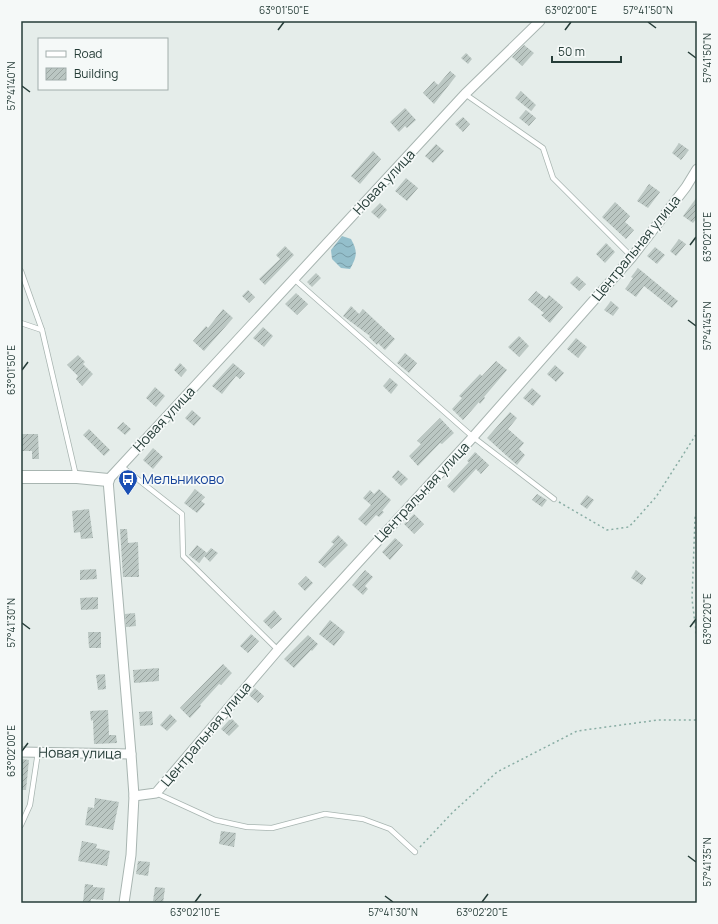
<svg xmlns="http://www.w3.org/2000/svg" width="718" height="924" viewBox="0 0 718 924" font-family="Manrope,sans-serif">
  <defs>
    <pattern id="water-waves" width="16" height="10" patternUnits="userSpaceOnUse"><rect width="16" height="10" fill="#94bfcb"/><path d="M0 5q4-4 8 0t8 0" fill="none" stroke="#799ca6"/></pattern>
    <pattern id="building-hatch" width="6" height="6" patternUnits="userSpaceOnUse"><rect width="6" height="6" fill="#bbc7c3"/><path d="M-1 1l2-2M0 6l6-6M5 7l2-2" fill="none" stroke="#98a39f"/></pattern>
  </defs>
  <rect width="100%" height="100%" fill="#e5edea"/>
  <path fill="url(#water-waves)" d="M 342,236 L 351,239 C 358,252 357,256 350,269 L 341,268 L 332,259 L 331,250 Z"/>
  <g fill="url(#building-hatch)">
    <polygon points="524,45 534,53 522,66 512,57"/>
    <polygon points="466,53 472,59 468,64 461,58"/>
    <polygon points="450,71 456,76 434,104 423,93 434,81 438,85"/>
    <polygon points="521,91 536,105 531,111 515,98"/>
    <polygon points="405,108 416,120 407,128 405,126 399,132 390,122"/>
    <polygon points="526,110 536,118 529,126 519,118"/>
    <polygon points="463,117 470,124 463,132 455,124"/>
    <polygon points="679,143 689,150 681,160 672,153"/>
    <polygon points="436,144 444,151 433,163 425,156"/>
    <polygon points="373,151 381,159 360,184 351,176"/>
    <polygon points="406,178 418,188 407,201 395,191"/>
    <polygon points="649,184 660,192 648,208 637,201"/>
    <polygon points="697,197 697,218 693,223 683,216"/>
    <polygon points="615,202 630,216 625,222 634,230 626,239 602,217"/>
    <polygon points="380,203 387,210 379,219 371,212"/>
    <polygon points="679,239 686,244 676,256 670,251"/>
    <polygon points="606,243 615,252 605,263 596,254"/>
    <polygon points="285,246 294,255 265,285 259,279 280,259 276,255"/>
    <polygon points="655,247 665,255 657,264 647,256"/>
    <polygon points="638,268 678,301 672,308 644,286 636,297 625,289 633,278 631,277"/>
    <polygon points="316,273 321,278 312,287 307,282"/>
    <polygon points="577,276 586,284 579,291 570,283"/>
    <polygon points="248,290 255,297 249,303 242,296"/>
    <polygon points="536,291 546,299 549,295 563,307 550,323 541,315 544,313 528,300"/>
    <polygon points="296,293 308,304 297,315 285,304"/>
    <polygon points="611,301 619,308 613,316 604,310"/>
    <polygon points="351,306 359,314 363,309 395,339 385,350 378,343 377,345 369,337 370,336 343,316"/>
    <polygon points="223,309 233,318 204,351 193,341 206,326 208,328"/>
    <polygon points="263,327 273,336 264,347 253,338"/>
    <polygon points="519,336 529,346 519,357 508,347"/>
    <polygon points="576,338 587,347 578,358 567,349"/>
    <polygon points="405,353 417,363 409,373 397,363"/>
    <polygon points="78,355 85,362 83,364 93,374 82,386 76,379 78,376 67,365"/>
    <polygon points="496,361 507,370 484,397 485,398 480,404 479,402 463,420 452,409 462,398 459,396 480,374 482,376"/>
    <polygon points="180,363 187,370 181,377 174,370"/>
    <polygon points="233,363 245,373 240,379 236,376 222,394 212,386"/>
    <polygon points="555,365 564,373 556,382 547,374"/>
    <polygon points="390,378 398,385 391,394 383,386"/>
    <polygon points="155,387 165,396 156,407 146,398"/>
    <polygon points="532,388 541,396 533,406 523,398"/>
    <polygon points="192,410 201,418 194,426 185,418"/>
    <polygon points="510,412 517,418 508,429 524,443 519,449 525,455 517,465 487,438"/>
    <polygon points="440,418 454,433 442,444 440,443 418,466 409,456 421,444 417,441"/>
    <polygon points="123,422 131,429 125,435 117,428"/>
    <polygon points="89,429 110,450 104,456 83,435"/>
    <polygon points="21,434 38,434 39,459 32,459 32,451 21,451"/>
    <polygon points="153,448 163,457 153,469 143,460"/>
    <polygon points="475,452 489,465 481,474 476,469 454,493 447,486 469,462 467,461"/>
    <polygon points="398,470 408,479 401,486 392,477"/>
    <polygon points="195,489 205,497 201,501 205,504 197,513 184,503"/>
    <polygon points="379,489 391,500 382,511 384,512 379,517 376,515 366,526 358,519 371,505 363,498 370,490 374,494"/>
    <polygon points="537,494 547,500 542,507 532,500"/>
    <polygon points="587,495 594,500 587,509 580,504"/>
    <polygon points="89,509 93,538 81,539 80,532 74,533 72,511"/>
    <polygon points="414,514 424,524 414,534 404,524"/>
    <polygon points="120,529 127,529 128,543 138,542 139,577 123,577"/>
    <polygon points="338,535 348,545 325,568 318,562 334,544 331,542"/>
    <polygon points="395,538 403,545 390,560 382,552"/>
    <polygon points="197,545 207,553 199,563 189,555"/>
    <polygon points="211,548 218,553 210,562 204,556"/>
    <polygon points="96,569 97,579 80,580 80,570"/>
    <polygon points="365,570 373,577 365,586 368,589 363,595 352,585"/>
    <polygon points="636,570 646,578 642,585 631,578"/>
    <polygon points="306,576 313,583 305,591 298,584"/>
    <polygon points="98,597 98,609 81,610 80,598"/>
    <polygon points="274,610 282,619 271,629 263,621"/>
    <polygon points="135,613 136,626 126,627 125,614"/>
    <polygon points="330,620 345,632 334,646 319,634"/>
    <polygon points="88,632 101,632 101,648 89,648"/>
    <polygon points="251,634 259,641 248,653 240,646"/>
    <polygon points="308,635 318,644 312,651 311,650 294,668 284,659"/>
    <polygon points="223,664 232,673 221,685 219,684 200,705 201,706 190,718 180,708"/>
    <polygon points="159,668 159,681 134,683 133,670"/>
    <polygon points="105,674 106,689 98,690 96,675"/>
    <polygon points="255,688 264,696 258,703 249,695"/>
    <polygon points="108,710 109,735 116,735 117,743 94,744 93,720 91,721 90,711"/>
    <polygon points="152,711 153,725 140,726 139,712"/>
    <polygon points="170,714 177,721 167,731 160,725"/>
    <polygon points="231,718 239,726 229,736 221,729"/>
    <polygon points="21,759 29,760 26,790 21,790"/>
    <polygon points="95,798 119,802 113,830 85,825 88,807 94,808"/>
    <polygon points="221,831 236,833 234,847 219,844"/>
    <polygon points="82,841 97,844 96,848 110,851 107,866 78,861"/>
    <polygon points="138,861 150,862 148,876 136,874"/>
    <polygon points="85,884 93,885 93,887 105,888 103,900 91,899 91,902 83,902"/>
    <polygon points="155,887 165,888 163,903 153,901"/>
  </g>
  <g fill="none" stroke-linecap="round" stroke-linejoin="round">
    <defs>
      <g id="service">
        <polyline points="465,94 543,148 553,178 632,257"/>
        <polyline points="21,271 42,330 76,476"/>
        <polyline points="294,279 473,437 554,499"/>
        <polyline points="21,323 42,330"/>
        <polyline points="121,466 182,514 183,556 278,650"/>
        <polyline points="156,793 215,820 247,827 272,828 325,814 363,819 390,829 415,852"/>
        <polyline points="21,825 30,805 38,752"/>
      </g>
      <g id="minor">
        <polyline points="21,752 131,754 108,480 465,94 540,21"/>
        <polyline points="134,796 156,793 278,650 473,437 632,257 686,187 697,169"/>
        <polyline points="124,903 131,855 134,796 131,754"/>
      </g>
      <polyline id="tertiary" points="21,477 77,477 108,480"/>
    </defs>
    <use href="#service" stroke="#a8b5b1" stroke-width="6"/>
    <use href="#minor" stroke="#a8b5b1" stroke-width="11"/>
    <use href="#tertiary" stroke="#a8b5b1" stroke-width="14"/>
    <g stroke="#89ada4" stroke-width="1.5" stroke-dasharray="2 3" stroke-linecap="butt">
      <polyline points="559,502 607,530 629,527 656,497 697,433"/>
      <polyline points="697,512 695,518 692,599 697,639"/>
      <polyline points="420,847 452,813 497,772 577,731 658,720 697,720"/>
    </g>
    <use href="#service" stroke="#fff" stroke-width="4.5"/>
    <use href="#minor" stroke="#fff" stroke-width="9"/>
    <use href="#tertiary" stroke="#fff" stroke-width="12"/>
  </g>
  <path fill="none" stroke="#263d38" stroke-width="1.5" d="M 648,22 L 656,28M 278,30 L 284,22M 565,30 L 571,22M 688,52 L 696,58M 22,86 L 30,92M 690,245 L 696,237M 688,320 L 696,326M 22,370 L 28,362M 22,623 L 30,629M 690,627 L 696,619M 22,751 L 28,743M 688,856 L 696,862M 385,896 L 393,902M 195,902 L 201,894M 482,902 L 488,894"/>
  <defs>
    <symbol id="bus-pin" viewBox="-11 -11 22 30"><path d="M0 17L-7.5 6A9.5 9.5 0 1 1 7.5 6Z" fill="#1a4fb4" stroke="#f5f9f8"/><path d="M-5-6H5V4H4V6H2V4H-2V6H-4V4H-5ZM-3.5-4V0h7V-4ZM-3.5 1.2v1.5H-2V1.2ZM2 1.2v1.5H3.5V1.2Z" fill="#fff"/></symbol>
  </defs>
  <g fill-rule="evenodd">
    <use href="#bus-pin" x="117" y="468" width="22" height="30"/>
  </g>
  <g text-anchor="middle" stroke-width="3.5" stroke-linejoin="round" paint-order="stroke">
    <g font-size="14" fill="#263d38" stroke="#f5f9f8">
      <text transform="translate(384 182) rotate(-47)" y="5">Новая улица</text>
      <text transform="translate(636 248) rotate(-51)" y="5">Центральная улица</text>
      <text transform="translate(164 419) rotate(-47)" y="5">Новая улица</text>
      <text transform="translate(422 492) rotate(-47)" y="5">Центральная улица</text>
      <text transform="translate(206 734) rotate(-50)" y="5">Центральная улица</text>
      <text transform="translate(80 753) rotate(1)" y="5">Новая улица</text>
    </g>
    <g font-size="14" fill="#164399" stroke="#f5f9f8" text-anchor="start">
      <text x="142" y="484">Мельниково</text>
    </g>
  </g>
  <rect width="718" height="924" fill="none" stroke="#f5f9f8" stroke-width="44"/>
  <rect x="38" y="38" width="130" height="52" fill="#f5f9f8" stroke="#a2aeab"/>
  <rect x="46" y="51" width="20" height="6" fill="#ffffff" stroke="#a2aeab"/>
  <text x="74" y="58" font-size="12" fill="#263d38">Road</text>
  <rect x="46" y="68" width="20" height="12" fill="url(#building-hatch)" stroke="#a2aeab"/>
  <text x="74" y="78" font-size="12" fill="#263d38">Building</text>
  <path d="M552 56v6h69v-6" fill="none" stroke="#263d38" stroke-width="2"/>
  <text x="558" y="56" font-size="12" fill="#263d38" stroke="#f5f9f8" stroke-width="3" paint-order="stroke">50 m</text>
  <rect x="22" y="22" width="674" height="880" fill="none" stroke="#263d38" stroke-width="1.5"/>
  <g font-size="10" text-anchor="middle" fill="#263d38">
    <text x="284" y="14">63°01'50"E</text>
    <text x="571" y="14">63°02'00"E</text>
    <text x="648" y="14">57°41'50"N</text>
    <text transform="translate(707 58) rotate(-90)" y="4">57°41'50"N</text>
    <text transform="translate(11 86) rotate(-90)" y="4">57°41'40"N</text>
    <text transform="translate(707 237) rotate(-90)" y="4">63°02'10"E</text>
    <text transform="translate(707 326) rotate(-90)" y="4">57°41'45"N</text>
    <text transform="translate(11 370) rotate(-90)" y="4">63°01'50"E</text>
    <text transform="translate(707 619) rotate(-90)" y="4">63°02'20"E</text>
    <text transform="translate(11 623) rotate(-90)" y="4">57°41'30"N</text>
    <text transform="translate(11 751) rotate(-90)" y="4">63°02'00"E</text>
    <text transform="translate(707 862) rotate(-90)" y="4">57°41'35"N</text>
    <text x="195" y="916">63°02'10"E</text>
    <text x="393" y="916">57°41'30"N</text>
    <text x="482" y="916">63°02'20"E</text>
  </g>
</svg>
